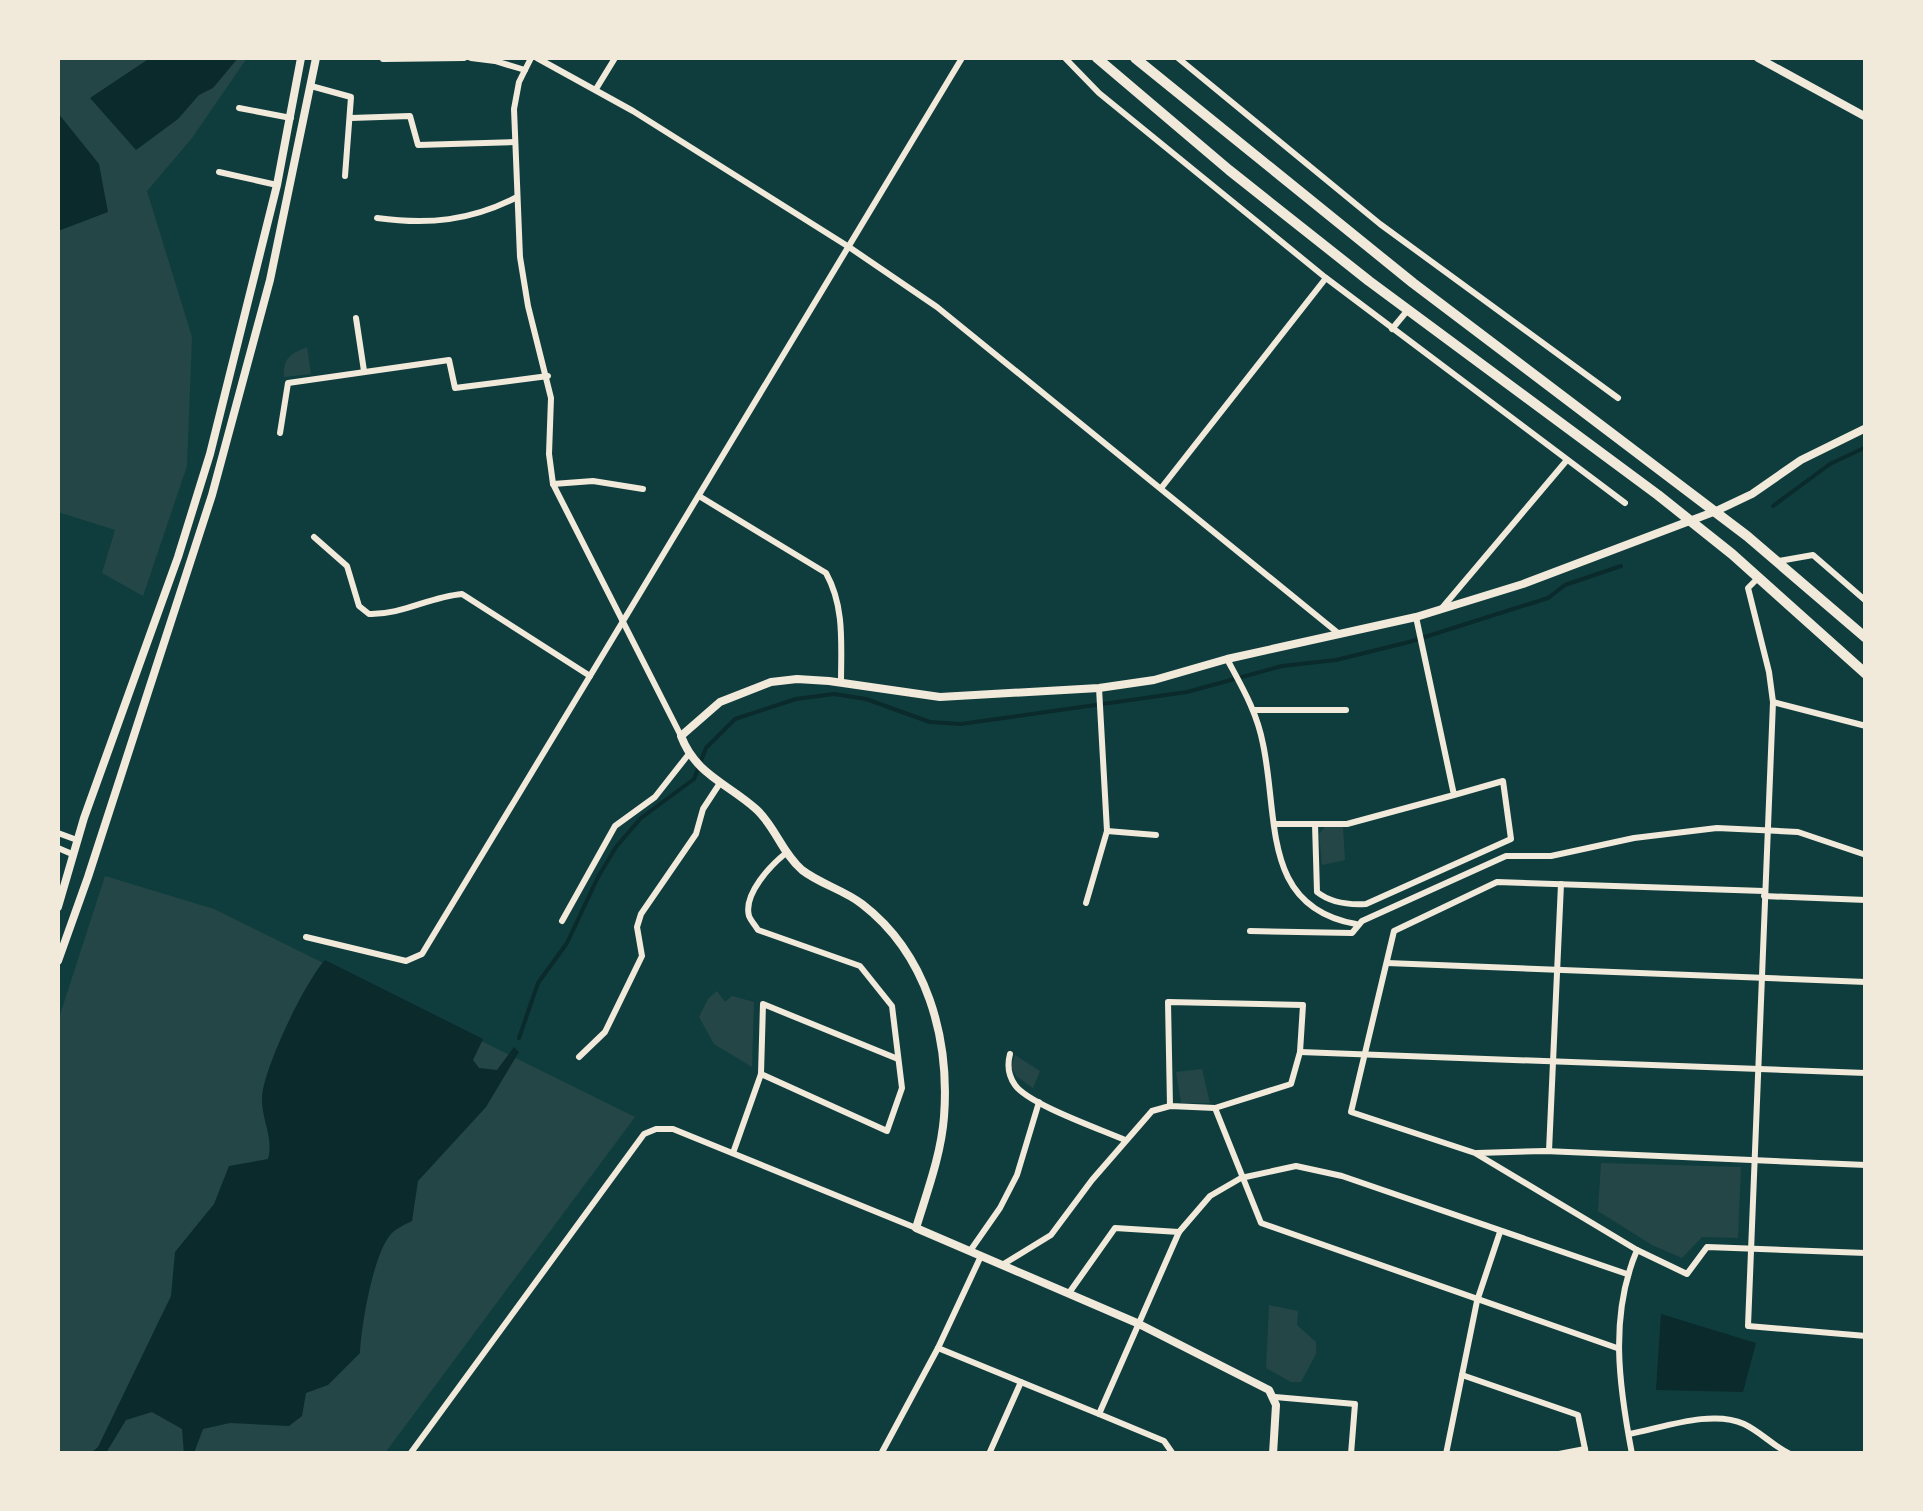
<svg xmlns="http://www.w3.org/2000/svg" width="1923" height="1511" viewBox="0 0 1923 1511" font-family="'Public Sans',sans-serif">
  <rect width="100%" height="100%" fill="#0f3d3e"/>
  <g fill="#244646">
    <polygon points="58,58 247,58 192,138 147,191 192,337 187,466 143,596 102,573 115,530 58,512"/>
    <path d="M 307,347 L 311,374 L 284,377 C 283,357 291,354 307,347 Z"/>
    <polygon points="1325,827 1343,827 1345,860 1322,865 1319,834"/>
    <polygon points="105,876 214,909 635,1117 385,1453 58,1454 58,1021"/>
    <polygon points="717,991 725,1002 732,996 754,1002 752,1067 714,1044 699,1017 708,999"/>
    <polygon points="1015,1055 1040,1071 1033,1088 1016,1076 1011,1067"/>
    <polygon points="1202,1069 1210,1103 1181,1103 1176,1072"/>
    <polygon points="1601,1163 1741,1167 1738,1238 1702,1237 1682,1258 1652,1245 1598,1211"/>
    <polygon points="1269,1305 1298,1311 1297,1325 1316,1342 1316,1354 1301,1382 1291,1382 1266,1368"/>
  </g>
  <g fill="#0a2a2b">
    <polygon points="150,58 238,58 213,88 199,95 178,119 136,150 90,98"/>
    <polygon points="58,113 99,164 108,212 58,231"/>
    <path d="M 325,960 L 483,1039 L 473,1060 L 479,1068 L 497,1070 L 514,1047 L 519,1052 L 486,1107 L 418,1181 L 412,1221 C 406,1224 395,1229 391,1234 C 373,1254 361,1327 360,1353 L 328,1385 L 306,1393 L 302,1416 L 289,1426 L 230,1423 L 203,1429 L 194,1453 L 184,1454 L 182,1429 L 152,1412 L 126,1420 L 106,1453 L 91,1453 L 98,1447 L 171,1296 L 175,1252 L 214,1204 L 229,1166 L 268,1159 C 274,1137 261,1119 262,1097 C 264,1067 305,982 325,960 Z"/>
    <polygon points="1661,1314 1756,1343 1743,1392 1656,1390"/>
  </g>
  <g fill="none" stroke-linecap="round" stroke-linejoin="round">
    <g stroke="#0a2a2b" stroke-width="4">
      <polyline points="1773,506 1830,464 1866,447"/>
      <polyline points="519,1038 538,983 567,943 598,877 616,847 641,818 694,779 706,748 735,719 796,699 834,694 866,699 930,722 961,724 1187,692 1282,666 1336,660 1409,642 1548,598 1565,585 1621,566"/>
    </g>
    <g stroke="#f1e9da" stroke-width="6">
      <polyline points="471,58 495,61 525,70"/>
      <polyline points="531,58 519,82 514,109 520,257 528,306 551,398 549,454 553,484 681,736"/>
      <polyline points="537,58 633,111 849,247 937,307 1338,633"/>
      <polyline points="1065,58 1099,93 1326,278 1625,503"/>
      <polyline points="1178,58 1380,224 1618,398"/>
      <polyline points="383,59 464,58"/>
      <polyline points="311,86 351,97 345,176"/>
      <polyline points="596,89 615,58"/>
      <polyline points="239,108 291,118"/>
      <polyline points="351,118 410,116 418,145 515,142"/>
      <polyline points="219,172 277,185"/>
      <path d="M 377,218 C 428,225 471,221 517,197"/>
      <polyline points="356,318 364,371"/>
      <polyline points="1392,329 1407,311"/>
      <polyline points="280,433 288,383 449,360 455,388 548,376"/>
      <polyline points="553,484 593,481 643,489"/>
      <polyline points="1162,487 1326,278"/>
      <path d="M 699,496 L 826,573 C 845,607 841,645 841,683"/>
      <path d="M 314,537 L 347,566 L 359,606 L 369,614 C 402,615 429,597 462,594 L 590,676 L 962,58"/>
      <polyline points="1779,561 1813,555 1866,601"/>
      <polyline points="1758,578 1748,588 1769,672 1773,702 1748,1326 1866,1336"/>
      <polyline points="1442,608 1567,460"/>
      <path d="M 1416,617 L 1454,795 L 1347,824 L 1315,824 L 1317,892 C 1331,903 1349,905 1366,904 L 1511,839 L 1503,781 L 1454,795"/>
      <path d="M 1227,659 C 1242,687 1257,712 1263,744 C 1279,819 1261,907 1356,924"/>
      <polyline points="1773,702 1866,726"/>
      <polyline points="1255,710 1346,710"/>
      <polyline points="1274,824 1315,824"/>
      <polyline points="1107,831 1156,835"/>
      <polyline points="58,833 77,840"/>
      <polyline points="58,848 72,854"/>
      <polyline points="1764,891 1497,882 1394,931 1351,1112 1475,1153 1637,1250 1687,1274 1707,1247 1866,1253"/>
      <polyline points="1764,896 1866,900"/>
      <polyline points="1086,903 1107,831 1099,688"/>
      <polyline points="562,921 615,826 655,797 688,755"/>
      <polyline points="1250,931 1352,933 1362,921 1506,856 1551,856 1634,838 1717,828 1798,832 1866,855"/>
      <polyline points="306,937 406,961 422,954 590,676"/>
      <polyline points="1387,963 1866,982"/>
      <polyline points="1300,1052 1866,1073"/>
      <path d="M 1010,1054 C 1007,1065 1008,1075 1015,1085 C 1028,1104 1100,1129 1125,1140"/>
      <polyline points="579,1057 605,1032 642,956 637,927 641,914 696,834 703,809 720,783"/>
      <path d="M 761,1074 L 887,1131 L 902,1088 L 892,1006 L 860,966 L 758,930 C 755,925 751,921 749,916 C 743,894 771,865 786,853"/>
      <polyline points="1215,1108 1261,1223 1617,1348"/>
      <polyline points="1549,1151 1561,884"/>
      <polyline points="733,1153 761,1074 763,1004 898,1059"/>
      <polyline points="1477,1153 1545,1151 1866,1165"/>
      <polyline points="970,1251 1000,1208 1017,1175 1039,1102"/>
      <polyline points="1002,1265 1051,1235 1092,1180 1152,1111 1170,1106 1215,1108 1291,1084 1300,1052 1303,1005 1168,1002 1170,1106"/>
      <polyline points="1069,1293 1115,1228 1179,1232"/>
      <polyline points="938,1348 1099,1414"/>
      <polyline points="1462,1375 1578,1415 1586,1454"/>
      <polyline points="1275,1397 1355,1404 1351,1454"/>
      <path d="M 1629,1434 C 1662,1428 1712,1409 1744,1424 C 1761,1432 1773,1446 1790,1454"/>
      <polyline points="410,1454 644,1134 656,1129 673,1129 916,1228"/>
      <polyline points="881,1454 938,1348 981,1256"/>
      <polyline points="989,1454 1021,1382"/>
      <polyline points="1173,1454 1164,1441 1099,1414 1179,1232 1210,1196 1241,1178 1296,1166 1342,1176 1627,1274"/>
      <polyline points="1446,1454 1477,1301 1500,1232"/>
      <polyline points="1559,1454 1585,1449"/>
      <path d="M 1632,1454 C 1619,1386 1609,1316 1637,1250"/>
    </g>
    <g stroke="#f1e9da" stroke-width="8">
      <polyline points="1758,58 1866,117"/>
      <polyline points="58,907 84,818 178,557 210,454 277,185 301,58"/>
      <polyline points="58,961 88,877 212,495 270,280 316,58"/>
      <path d="M 1273,1454 L 1276,1405 L 1269,1390 L 1137,1323 L 916,1228 C 927,1192 941,1155 944,1117 C 950,1038 927,954 862,904 C 844,890 820,884 802,870 C 782,853 775,826 756,809 C 727,783 696,775 681,736 L 720,702 L 771,682 L 797,679 L 829,681 L 940,697 L 1099,688 L 1154,680 L 1227,659 L 1416,617 L 1523,584 L 1716,511 L 1752,494 L 1801,460 L 1866,428"/>
    </g>
    <g stroke="#f1e9da" stroke-width="10">
      <polyline points="1097,58 1229,170 1369,281 1658,495 1732,554 1866,674"/>
      <polyline points="1135,58 1413,283 1747,536 1866,638"/>
    </g>
  </g>
  <rect width="1923" height="1511" fill="none" stroke="#f1e9da" stroke-width="120"/>
</svg>
